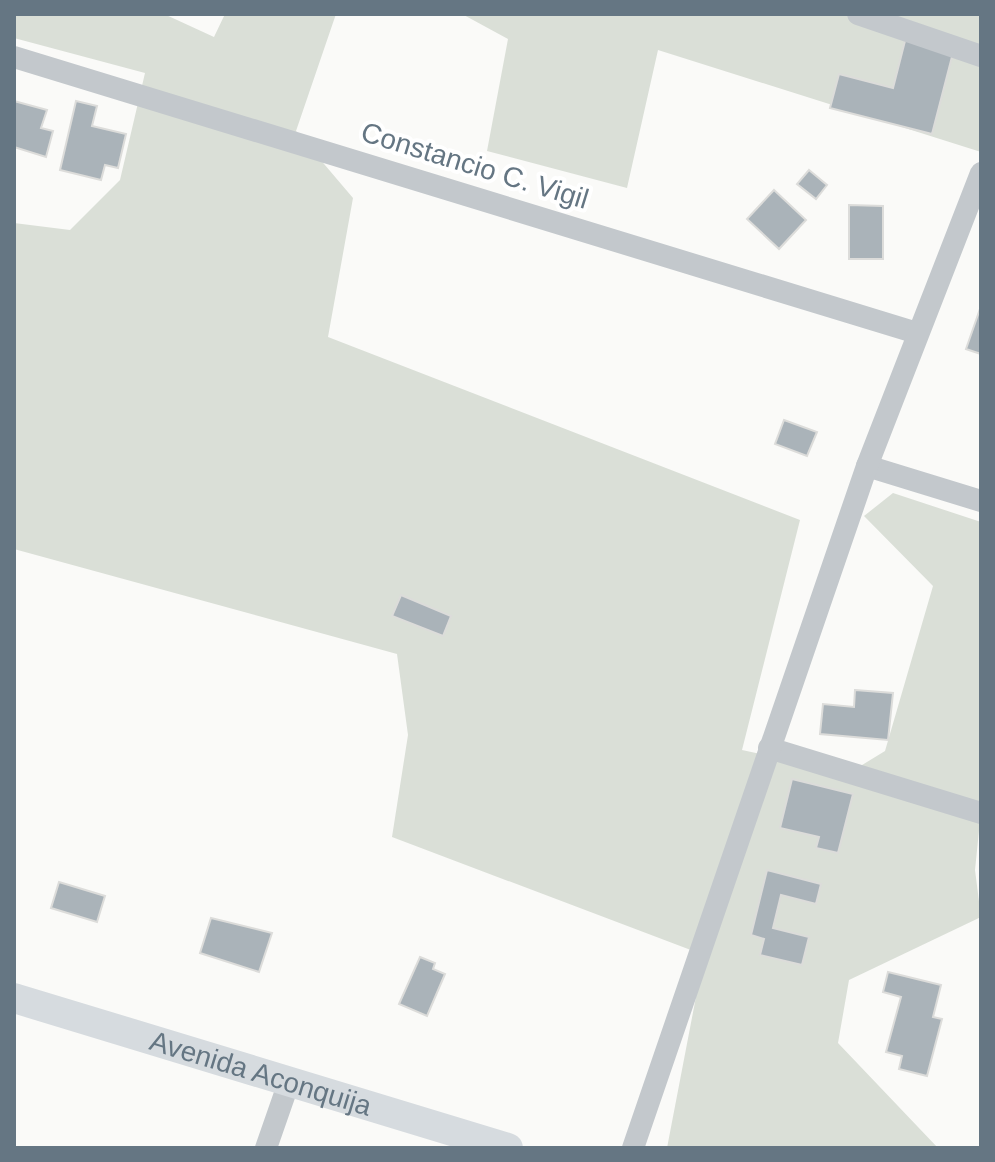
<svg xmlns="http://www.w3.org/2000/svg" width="995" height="1162" viewBox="0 0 995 1162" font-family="Arial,sans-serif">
  <rect width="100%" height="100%" fill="#fafaf8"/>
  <g fill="#dadfd7">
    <polygon points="14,14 164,14 214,37 225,14 336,14 296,131 353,198 328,337 800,520 742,750 849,773 885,751 933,586 864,516 893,493 981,522 981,811 975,870 981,917 849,980 838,1043 938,1148 667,1148 704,955 392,837 408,735 397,654 14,549 14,223 70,230 120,180 145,73 14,38"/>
    <polygon points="462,14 981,14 981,152 658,50 627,188 487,151 508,39"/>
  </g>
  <g fill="#aab3b9" stroke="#dcdcda" stroke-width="2">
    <polygon points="906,37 954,49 932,134 830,108 839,74 893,88"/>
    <polygon points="14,101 47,110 41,128 53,131 46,157 14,147"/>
    <polygon points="76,101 97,106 92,126 126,134 118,168 105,165 101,180 60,170"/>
    <polygon points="809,170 827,185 816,199 797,184"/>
    <polygon points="774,190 806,220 779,249 747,219"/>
    <polygon points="849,205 883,206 883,259 849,259"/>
    <polygon points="981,306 981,354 966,349"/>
    <polygon points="784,420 817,432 807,456 775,444"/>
    <polygon points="401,595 451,616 443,636 392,616"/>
    <polygon points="855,690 893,693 888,740 820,734 823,704 854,707"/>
    <polygon points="792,779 853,794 838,853 816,848 819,837 780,828"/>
    <polygon points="767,870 821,884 816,904 781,895 773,928 809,937 802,965 760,955 764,939 751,935"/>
    <polygon points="59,882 105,896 97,922 51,908"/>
    <polygon points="211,918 272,933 259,972 200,953"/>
    <polygon points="420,957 435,963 433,969 445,974 427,1016 399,1004"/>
    <polygon points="888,972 941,985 933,1017 942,1019 927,1076 899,1069 902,1056 886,1052 901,997 883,992"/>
  </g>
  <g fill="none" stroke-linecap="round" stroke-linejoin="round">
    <g stroke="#c3c8cc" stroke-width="22">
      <polyline points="858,14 981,56"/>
      <polyline points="14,57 917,333"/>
      <polyline points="867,466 981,501"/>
      <polyline points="769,748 981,813"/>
      <polyline points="266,1148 289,1082"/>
      <polyline points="633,1148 867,466 981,173"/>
    </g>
    <path stroke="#d6dbdf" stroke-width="30" id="s1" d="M 14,998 L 508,1148"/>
  </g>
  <g text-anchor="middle" stroke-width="8" stroke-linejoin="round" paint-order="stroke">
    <g font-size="28" fill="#657683" stroke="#fff">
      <text transform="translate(475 165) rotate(17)" y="10">Constancio C. Vigil</text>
      <text dy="10" stroke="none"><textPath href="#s1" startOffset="258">Avenida Aconquija</textPath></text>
    </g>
  </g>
  <rect width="995" height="1162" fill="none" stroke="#657683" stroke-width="32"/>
</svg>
